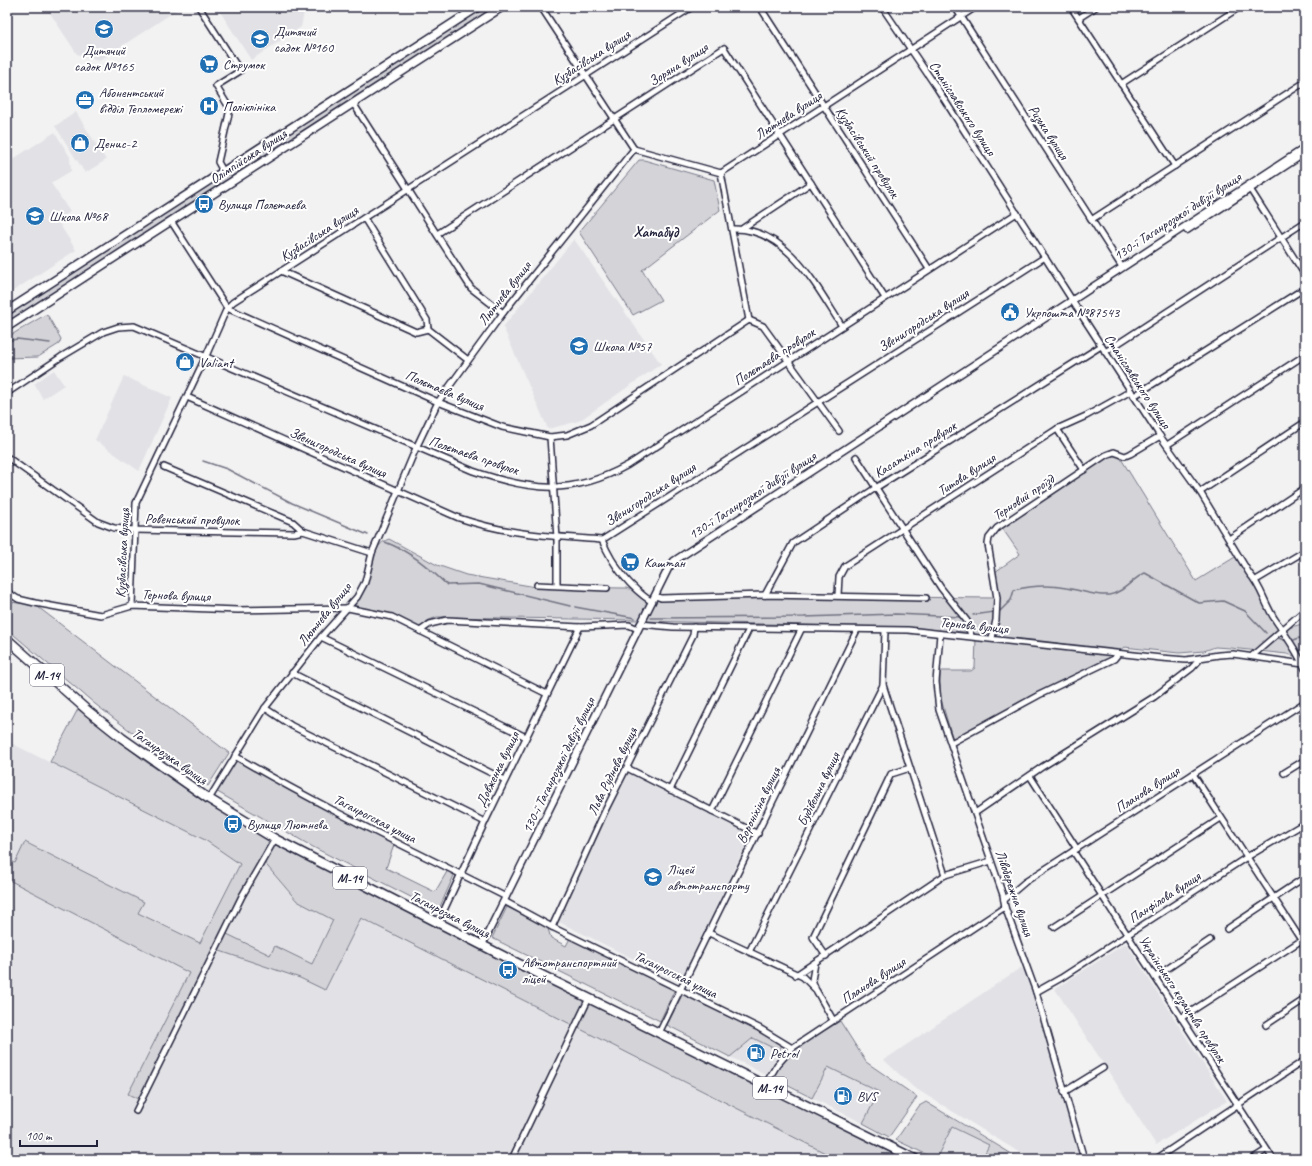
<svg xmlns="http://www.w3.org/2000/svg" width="1312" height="1166" viewBox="0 0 1312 1166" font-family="Caveat,sans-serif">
  <rect width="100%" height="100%" fill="#f2f2f3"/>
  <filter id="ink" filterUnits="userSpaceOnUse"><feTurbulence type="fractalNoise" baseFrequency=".025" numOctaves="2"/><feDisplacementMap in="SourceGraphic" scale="8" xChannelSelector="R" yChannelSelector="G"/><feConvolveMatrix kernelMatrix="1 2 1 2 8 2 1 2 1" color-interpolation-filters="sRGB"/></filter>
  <g filter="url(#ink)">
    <g fill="#e2e2e6">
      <polygon points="46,7 175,7 177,10 99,61 77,54"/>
      <polygon points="217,7 305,7 301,27 251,60"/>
      <polygon points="76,112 106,160 85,173 55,126"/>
      <polygon points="55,132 70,157 71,171 51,183 70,212 57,220 76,250 7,295 7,163"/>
      <polygon points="574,239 661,364 579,421 548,429 503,327"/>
      <polygon points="54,370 64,385 43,399 34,384"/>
      <polygon points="124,376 172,398 139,471 95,440"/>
      <polygon points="7,741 205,840 240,864 200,943 138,913 144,902 26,842 15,863 7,859"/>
      <polygon points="628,773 751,834 680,982 555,920"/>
      <polygon points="261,859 297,901 333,920 312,964 275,946 270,955 225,933"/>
      <polygon points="7,879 189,973 128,1094 217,950 300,978 325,990 361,918 837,1159 7,1159"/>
      <polygon points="1126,943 1227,1101 1156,1145 1055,989"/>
      <polygon points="1020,968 1027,970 1082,1159 1030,1159 913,1087 884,1060"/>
      <polygon points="753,1038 779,1051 767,1075 730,1057"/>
      <polygon points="828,1066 879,1092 863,1123 812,1098"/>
      <polygon points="952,1127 989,1145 982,1159 936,1159"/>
    </g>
    <g fill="#d3d3d8" stroke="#7a7a8a" fill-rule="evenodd">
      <polygon points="476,7 502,7 7,327 7,311"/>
      <polygon points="639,160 644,160 714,180 720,210 642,270 661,300 633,315 579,232"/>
      <polygon points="45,315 48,316 61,339 59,344 38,357 7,358 7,334 11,335"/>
      <polygon points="1113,454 1120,457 1196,581 1240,554 1278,626 1285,629 1305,623 1305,659 1287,654 1230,648 1215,647 1204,651 1179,653 1124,647 1113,656 1099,664 953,740 940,696 940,671 971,671 975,668 976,638 967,632 886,627 643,621 656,595 995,598 995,572 1020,554 1002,528"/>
      <path d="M 389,539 L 437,565 L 466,575 L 536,587 L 626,588 L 636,591 L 650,600 L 640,620 L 437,617 L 427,621 L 420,629 L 392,615 L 349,606 C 354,599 362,592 366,584 C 375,568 369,546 389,539 Z"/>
      <polygon points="7,602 34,604 229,753 208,786 154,749 95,704 7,629"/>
      <path d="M 78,709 L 145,761 L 203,801 L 306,860 L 903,1159 L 837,1159 L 361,918 L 325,990 L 300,978 L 217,950 L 142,1101 L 128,1094 L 189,973 L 7,879 L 7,859 L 15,863 L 25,842 L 144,902 L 138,913 L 200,943 L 240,864 L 205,840 L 50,762 ZM 262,860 L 297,901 L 333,920 L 312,964 L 275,946 L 270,955 L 225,933 Z"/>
      <polygon points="235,757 390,840 394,845 386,868 435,892 448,870 455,873 438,911 313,847 214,790"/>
      <polygon points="507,907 547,926 551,938 566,946 570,938 675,989 660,1021 492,938"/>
      <polygon points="683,993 777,1039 782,1045 779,1051 753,1038 730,1057 667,1025"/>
      <path d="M 840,1021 L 866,1062 L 917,1097 L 889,1137 L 863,1123 L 879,1092 L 828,1067 L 812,1098 L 771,1077 C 785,1051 815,1037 840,1021 Z"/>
      <polygon points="926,1102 1020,1159 982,1159 989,1145 952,1127 936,1159 896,1140 919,1106"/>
    </g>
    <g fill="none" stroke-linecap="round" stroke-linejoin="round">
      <g stroke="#727282" stroke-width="1.5">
        <polyline points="7,341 17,339 50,343"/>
        <polyline points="203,461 227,469 292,503 368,535"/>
        <path d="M 385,542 C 411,552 427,566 447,585 L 479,584 L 570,606"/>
        <polyline points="575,607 635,618"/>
        <path d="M 1000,611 L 1011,600 L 1014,590 C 1030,586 1050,585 1066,588 C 1080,590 1095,596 1109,595 C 1123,593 1133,578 1145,573 L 1199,603 L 1223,601 L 1245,611 L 1266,633"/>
        <polyline points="973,615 994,612"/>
        <polyline points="651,618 804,617 896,614 961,617"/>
        <polyline points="1276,637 1289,642"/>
        <polyline points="1294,640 1299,638 1305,641"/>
      </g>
      <defs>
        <g id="minor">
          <polyline points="199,7 240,71 216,86 230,109 218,162 223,171"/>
          <polyline points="541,7 634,149"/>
          <polyline points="760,7 929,269"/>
          <polyline points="882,7 935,85 1072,300"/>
          <polyline points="955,7 1122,267"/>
          <polyline points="1071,7 1175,166"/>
          <polyline points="1079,18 1096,7"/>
          <polyline points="1121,84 1240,7"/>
          <polyline points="353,103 471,288 503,313"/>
          <polyline points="634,149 721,173 976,7"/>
          <polyline points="721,173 749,320"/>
          <polyline points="1250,189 1305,275"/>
          <polyline points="364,218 427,320 428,329"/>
          <polyline points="1091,220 1305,82"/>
          <polyline points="171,221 227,308 438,402 502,427 550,437 567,435 591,425 749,320"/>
          <polyline points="743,228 811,183"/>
          <path d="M 732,229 C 787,227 816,286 842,326"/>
          <polyline points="437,234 724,48 885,298"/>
          <polyline points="281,271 416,332 428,329"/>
          <path d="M 1073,302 L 1160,436 L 1200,492 L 1249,573 C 1262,587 1265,606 1276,621 C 1287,637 1297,651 1305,669"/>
          <polyline points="749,320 763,326 839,431"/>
          <polyline points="428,329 468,360"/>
          <polyline points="1105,352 1305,222"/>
          <path d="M 7,393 L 61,357 L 103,332 L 118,327 L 134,326 L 473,471 C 531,491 572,496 628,465 L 1017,213"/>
          <polyline points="1134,396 1305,288"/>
          <path d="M 187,397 L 459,518 C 509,535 551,536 602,540 L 1045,257"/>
          <polyline points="1057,429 1084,470"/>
          <polyline points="550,437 557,538 557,585"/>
          <polyline points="1167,445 1305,355"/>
          <polyline points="7,457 98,522 114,528 134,530 294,533 303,531"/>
          <polyline points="856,457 941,588 967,621 971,636"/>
          <polyline points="164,467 293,522 303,531 372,553"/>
          <polyline points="1200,492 1305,422"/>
          <polyline points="1229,539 1305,488"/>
          <path d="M 602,540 C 613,566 628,586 652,602"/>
          <polyline points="1256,580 1305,551"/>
          <polyline points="537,585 607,588"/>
          <polyline points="7,592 18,599 35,603 101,615 132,606 238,610 348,608 392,617 547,694"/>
          <polyline points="765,595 793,543 874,489 1101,346"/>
          <polyline points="838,595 839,577 845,566 1057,429 1086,416 1131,391"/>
          <polyline points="655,596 661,598 765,595 926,598"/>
          <polyline points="132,606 136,503 206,356 227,308 233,302 692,7"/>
          <polyline points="640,624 673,627 908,630 1161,658 1186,660 1219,655 1233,654 1303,664"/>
          <polyline points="420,631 430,624 447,620 580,627 629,625 638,629"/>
          <polyline points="940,634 936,682 939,710 1003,895 1005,907 1036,992 1084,1159"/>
          <polyline points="321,637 526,737"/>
          <polyline points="992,638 996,620 997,598 988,544 989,538 997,528 1106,455 1114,452 1125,456 1130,454 1160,436"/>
          <polyline points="1252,656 1305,610"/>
          <polyline points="292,673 505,780"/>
          <polyline points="883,685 945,875"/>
          <polyline points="265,708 292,726 485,822"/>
          <polyline points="951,743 1039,695 1114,659 1118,654"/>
          <path d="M 235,756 C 323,808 415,851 506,897"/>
          <polyline points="627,768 758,834"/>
          <polyline points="1284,773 1305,760"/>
          <polyline points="1193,774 1305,946"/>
          <polyline points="1030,776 1077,849"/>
          <polyline points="670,790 749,629"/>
          <polyline points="209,799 265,708 321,637 357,597 365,582 372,553 416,448 438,402 503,313 634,149"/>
          <polyline points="712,811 801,630"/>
          <polyline points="975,813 1042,767 1154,697 1192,668 1200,659"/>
          <polyline points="1073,851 1273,1159"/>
          <polyline points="1004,900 1025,882 1305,702"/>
          <polyline points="504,901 552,927 759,1028 792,1048"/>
          <polyline points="438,923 485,822 580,627"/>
          <polyline points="552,927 605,811 693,635 694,627"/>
          <polyline points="1054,927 1221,818"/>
          <polyline points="1227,929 1305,877"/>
          <polyline points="709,933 803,977 816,990 833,1020"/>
          <polyline points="749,952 883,685 885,631"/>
          <polyline points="826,956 813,937 891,774 910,768"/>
          <polyline points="815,963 812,980 815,987"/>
          <polyline points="796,975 945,875 991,861"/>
          <polyline points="1155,977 1210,940"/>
          <polyline points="1036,992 1061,978 1247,857 1305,823"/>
          <polyline points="1181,1018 1305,938"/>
          <polyline points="1266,1025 1305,999"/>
          <polyline points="659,1033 857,630"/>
          <polyline points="765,1085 777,1065 792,1048 1005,907"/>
          <polyline points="1064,1092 1103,1068"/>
          <polyline points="136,1111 242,896 275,839"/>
          <polyline points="512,1159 589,998"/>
          <polyline points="1156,1159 1305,1060"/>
          <polyline points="1252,1159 1266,1150"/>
        </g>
        <g id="tertiary">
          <polyline points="1187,230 1305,153"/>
          <polyline points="482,945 668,569 674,561 1305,148"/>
        </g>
        <g id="secondary">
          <polyline points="7,311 478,7"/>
          <polyline points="7,327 502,7"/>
        </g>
        <polyline id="trunk" points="7,639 88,711 122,738 209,799 275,839 511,960 915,1159"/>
      </defs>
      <use href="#minor" stroke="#22223b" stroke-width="8"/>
      <use href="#tertiary" stroke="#22223b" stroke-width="9"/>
      <use href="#secondary" stroke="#22223b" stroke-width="10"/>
      <use href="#trunk" stroke="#22223b" stroke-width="11"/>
      <use href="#minor" stroke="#fff" stroke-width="5"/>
      <use href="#tertiary" stroke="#fff" stroke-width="6"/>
      <use href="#secondary" stroke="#fff" stroke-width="7"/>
      <use href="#trunk" stroke="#fff" stroke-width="8"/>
    </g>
  </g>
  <defs>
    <symbol id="school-disc" viewBox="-11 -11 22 22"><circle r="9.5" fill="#1f6fb2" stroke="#fff"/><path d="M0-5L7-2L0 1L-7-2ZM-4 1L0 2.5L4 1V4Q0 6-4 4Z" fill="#fff"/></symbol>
    <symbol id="supermarket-disc" viewBox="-11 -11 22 22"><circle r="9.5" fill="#1f6fb2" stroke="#fff"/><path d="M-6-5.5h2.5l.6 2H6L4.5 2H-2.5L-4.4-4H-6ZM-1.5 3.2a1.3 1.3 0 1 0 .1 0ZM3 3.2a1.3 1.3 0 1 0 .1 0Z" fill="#fff"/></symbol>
    <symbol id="office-disc" viewBox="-11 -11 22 22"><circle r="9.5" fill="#1f6fb2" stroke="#fff"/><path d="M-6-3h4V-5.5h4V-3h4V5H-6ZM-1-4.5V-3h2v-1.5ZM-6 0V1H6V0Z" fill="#fff"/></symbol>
    <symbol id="hospital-disc" viewBox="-11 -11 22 22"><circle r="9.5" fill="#1f6fb2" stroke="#fff"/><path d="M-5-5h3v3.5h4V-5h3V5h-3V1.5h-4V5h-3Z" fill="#fff"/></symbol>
    <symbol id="shop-disc" viewBox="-11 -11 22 22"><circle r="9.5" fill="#1f6fb2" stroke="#fff"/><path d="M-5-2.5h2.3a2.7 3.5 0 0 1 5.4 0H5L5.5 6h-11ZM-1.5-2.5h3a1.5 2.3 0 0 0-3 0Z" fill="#fff"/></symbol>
    <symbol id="bus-disc" viewBox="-11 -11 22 22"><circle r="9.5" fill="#1f6fb2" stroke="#fff"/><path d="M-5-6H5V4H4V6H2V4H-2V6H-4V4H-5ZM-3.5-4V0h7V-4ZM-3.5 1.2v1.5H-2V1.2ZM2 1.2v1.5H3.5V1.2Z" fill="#fff"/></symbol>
    <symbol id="civic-disc" viewBox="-11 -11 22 22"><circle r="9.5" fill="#1f6fb2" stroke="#fff"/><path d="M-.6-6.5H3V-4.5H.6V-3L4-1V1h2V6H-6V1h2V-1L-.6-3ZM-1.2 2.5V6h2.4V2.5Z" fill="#fff"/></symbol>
    <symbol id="university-disc" viewBox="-11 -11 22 22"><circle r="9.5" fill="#1f6fb2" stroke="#fff"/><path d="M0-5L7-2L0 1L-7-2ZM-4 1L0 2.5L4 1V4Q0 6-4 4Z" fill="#fff"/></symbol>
    <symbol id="fuel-disc" viewBox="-11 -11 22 22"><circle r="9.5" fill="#1f6fb2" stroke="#fff"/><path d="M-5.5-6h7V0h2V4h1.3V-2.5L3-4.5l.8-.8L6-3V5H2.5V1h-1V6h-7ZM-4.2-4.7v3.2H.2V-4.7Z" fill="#fff"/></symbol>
  </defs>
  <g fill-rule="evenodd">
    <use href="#school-disc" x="93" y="18" width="22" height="22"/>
    <use href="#school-disc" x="249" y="28" width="22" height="22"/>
    <use href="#supermarket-disc" x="198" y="53" width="22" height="22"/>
    <use href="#office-disc" x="74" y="89" width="22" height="22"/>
    <use href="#hospital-disc" x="198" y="95" width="22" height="22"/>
    <use href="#shop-disc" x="69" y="132" width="22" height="22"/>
    <use href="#bus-disc" x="193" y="193" width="22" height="22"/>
    <use href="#school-disc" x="24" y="205" width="22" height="22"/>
    <use href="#civic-disc" x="999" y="301" width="22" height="22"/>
    <use href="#school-disc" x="568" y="335" width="22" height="22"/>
    <use href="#shop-disc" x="174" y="351" width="22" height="22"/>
    <use href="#supermarket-disc" x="619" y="551" width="22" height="22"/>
    <use href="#bus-disc" x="222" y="813" width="22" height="22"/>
    <use href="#university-disc" x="642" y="866" width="22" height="22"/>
    <use href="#bus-disc" x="497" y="959" width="22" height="22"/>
    <use href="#fuel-disc" x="745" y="1042" width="22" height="22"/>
    <use href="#fuel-disc" x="832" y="1085" width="22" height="22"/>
  </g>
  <g text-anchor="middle" stroke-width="4" stroke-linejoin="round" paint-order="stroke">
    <g fill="#fff" stroke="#646476" stroke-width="1">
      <rect x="30" y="664" width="34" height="22" rx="3"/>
      <rect x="333" y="867" width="34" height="22" rx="3"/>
      <rect x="753" y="1077" width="34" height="22" rx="3"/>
    </g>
    <g font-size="13" font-weight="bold" fill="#22223b">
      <text x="47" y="680">М-14</text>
      <text x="350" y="883">М-14</text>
      <text x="770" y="1093">М-14</text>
    </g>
    <g font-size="14" fill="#22223b" stroke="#fff" text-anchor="start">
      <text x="274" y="36">Дитячий<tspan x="274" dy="16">садок №160</tspan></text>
      <text x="104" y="55" text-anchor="middle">Дитячий<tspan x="104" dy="16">садок №165</tspan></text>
      <text x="223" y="69">Струмок</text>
      <text x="99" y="97">Абонентський<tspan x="99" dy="16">відділ Тепломережі</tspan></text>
      <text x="223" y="111">Поліклініка</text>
      <text x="94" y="148">Денис-2</text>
      <text x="218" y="209">Вулиця Полєтаєва</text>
      <text x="49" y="221">Школа №68</text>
      <text x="1024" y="317">Укрпошта №87543</text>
      <text x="593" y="351">Школа №57</text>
      <text x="199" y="367">Valiant</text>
      <text x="644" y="567">Каштан</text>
      <text x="247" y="829">Вулиця Лютнева</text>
      <text x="667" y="874">Ліцей<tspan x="667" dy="16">автотранспорту</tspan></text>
      <text x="522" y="967">Автотранспортний<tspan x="522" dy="16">ліцей</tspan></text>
      <text x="770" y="1058">Petrol</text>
      <text x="857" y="1101">BVS</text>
    </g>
    <g font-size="14" fill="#22223b" stroke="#fff">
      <text transform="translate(591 57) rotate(-33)" y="5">Кузбасівська вулиця</text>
      <text transform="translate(678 64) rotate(-33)" y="5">Зоряна вулиця</text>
      <text transform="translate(963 108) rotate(57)" y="5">Станіславського вулиця</text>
      <text transform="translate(788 115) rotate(-33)" y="5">Лютнева вулиця</text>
      <text transform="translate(1049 132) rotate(57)" y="5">Ризька вулиця</text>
      <text transform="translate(868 152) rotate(57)" y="5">Кузбасівський провулок</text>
      <text transform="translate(248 156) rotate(-33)" y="5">Олімпійська вулиця</text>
      <text transform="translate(1177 216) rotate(-33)" y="5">130-ї Таганрозької дивізії вулиця</text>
      <text transform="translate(319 233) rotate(-33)" y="5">Кузбасівська вулиця</text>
      <text transform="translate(504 293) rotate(-52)" y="5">Лютнева вулиця</text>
      <text transform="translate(923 320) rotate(-33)" y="5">Звенигородська вулиця</text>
      <text transform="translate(774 356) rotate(-33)" y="5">Полєтаєва провулок</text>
      <text transform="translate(1138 381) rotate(57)" y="5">Станіславського вулиця</text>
      <text transform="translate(445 390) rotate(23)" y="5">Полєтаєва вулиця</text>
      <text transform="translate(915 449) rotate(-32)" y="5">Касаткіна провулок</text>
      <text transform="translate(338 452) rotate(24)" y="5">Звенигородська вулиця</text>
      <text transform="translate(474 455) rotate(19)" y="5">Полєтаєва провулок</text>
      <text transform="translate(966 474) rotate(-33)" y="5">Титова вулиця</text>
      <text transform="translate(650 494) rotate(-33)" y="5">Звенигородська вулиця</text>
      <text transform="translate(752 495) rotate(-33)" y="5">130-ї Таганрозької дивізії вулиця</text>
      <text transform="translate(1023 497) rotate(-34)" y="5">Терновий проїзд</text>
      <text transform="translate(192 519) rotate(1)" y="5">Ровенський провулок</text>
      <text transform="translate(122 553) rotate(-87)" y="5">Кузбасівська вулиця</text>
      <text transform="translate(176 595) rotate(2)" y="5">Тернова вулиця</text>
      <text transform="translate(324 614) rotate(-51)" y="5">Лютнева вулиця</text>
      <text transform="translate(974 625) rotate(6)" y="5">Тернова вулиця</text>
      <text transform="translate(170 756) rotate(35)" y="5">Таганрозька вулиця</text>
      <text transform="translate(558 765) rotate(-64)" y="5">130-ї Таганрозької дивізії вулиця</text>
      <text transform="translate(497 769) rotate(-64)" y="5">Довженка вулиця</text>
      <text transform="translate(612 771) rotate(-64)" y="5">Льва Руднєва вулиця</text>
      <text transform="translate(818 789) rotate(-64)" y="5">Будівельна вулиця</text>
      <text transform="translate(1147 789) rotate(-33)" y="5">Планова вулиця</text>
      <text transform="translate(758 805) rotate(-64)" y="5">Вороніхіна вулиця</text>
      <text transform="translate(375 818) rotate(27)" y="5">Таганрогская улица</text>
      <text transform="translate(1015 893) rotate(71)" y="5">Лівобережна вулиця</text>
      <text transform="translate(1164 897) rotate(-33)" y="5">Панфілова вулиця</text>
      <text transform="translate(450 914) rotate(27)" y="5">Таганрозька вулиця</text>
      <text transform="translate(676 974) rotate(26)" y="5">Таганрогская улица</text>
      <text transform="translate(873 980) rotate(-33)" y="5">Планова вулиця</text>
      <text transform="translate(1183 999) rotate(57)" y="5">Українського козацтва провулок</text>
    </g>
    <g font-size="15" font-weight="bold" fill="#22223b" stroke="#fff">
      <text x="656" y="237">Хатабуд</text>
    </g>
  </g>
  <rect width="1312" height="1166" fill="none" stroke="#fff" stroke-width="24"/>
  <rect x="12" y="12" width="1288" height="1142" fill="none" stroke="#22223b" stroke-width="1.5" filter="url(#ink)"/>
  <path d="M20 1140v6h77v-6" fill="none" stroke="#22223b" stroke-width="2"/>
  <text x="26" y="1140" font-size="12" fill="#22223b" stroke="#ffffff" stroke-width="3" paint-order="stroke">100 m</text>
</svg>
